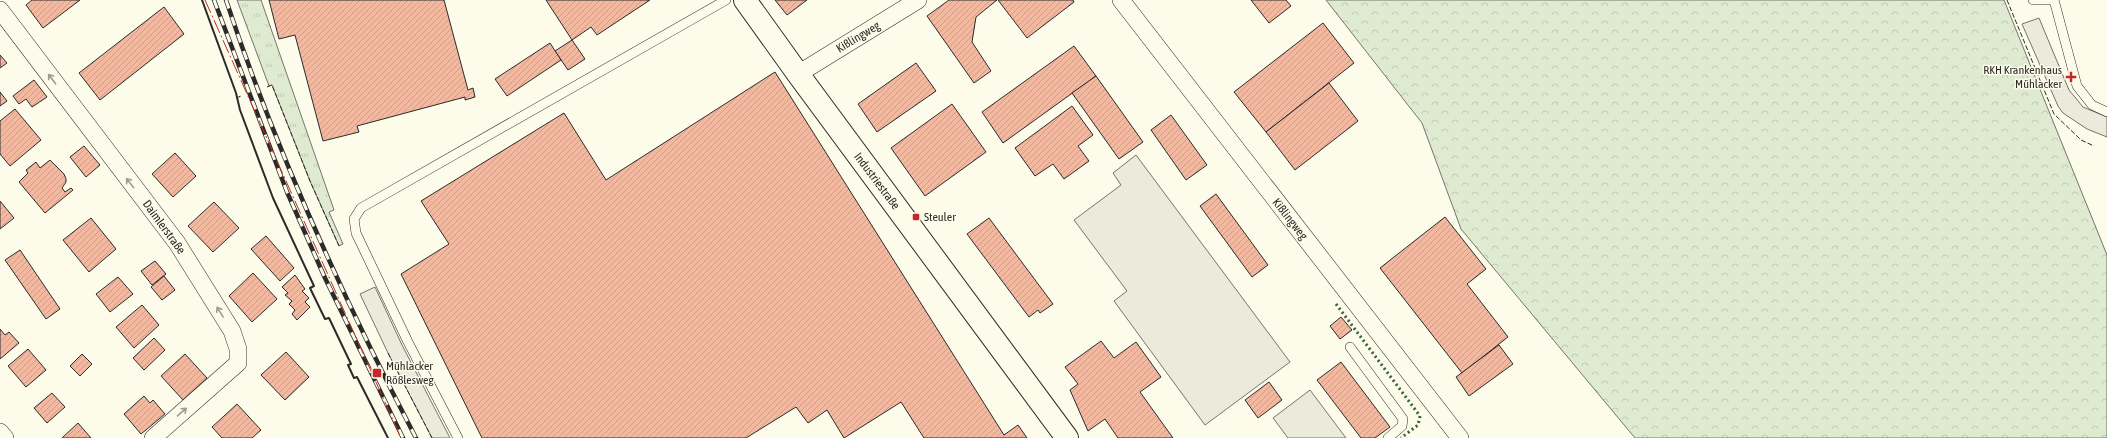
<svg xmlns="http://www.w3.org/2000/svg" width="2107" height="438" viewBox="0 0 2107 438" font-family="'Asap Condensed',sans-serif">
  <defs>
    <pattern id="grass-tufts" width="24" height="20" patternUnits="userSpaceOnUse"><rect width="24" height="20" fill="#deebd1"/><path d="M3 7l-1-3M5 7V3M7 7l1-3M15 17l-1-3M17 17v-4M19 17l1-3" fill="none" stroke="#bfcab4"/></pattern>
    <pattern id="forest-crowns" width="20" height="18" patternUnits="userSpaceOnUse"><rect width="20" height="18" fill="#deebd1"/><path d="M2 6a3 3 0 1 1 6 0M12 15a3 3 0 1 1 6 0" fill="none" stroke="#bfcab4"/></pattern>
    <pattern id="building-hatch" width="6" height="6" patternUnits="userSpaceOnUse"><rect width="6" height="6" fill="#f2b8a0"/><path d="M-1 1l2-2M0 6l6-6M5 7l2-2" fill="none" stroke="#d09e8a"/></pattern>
  </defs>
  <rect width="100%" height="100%" fill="#fdfbea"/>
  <polygon fill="url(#grass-tufts)" stroke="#74746e" points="237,0 261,0 334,210 329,212 343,244 339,246 310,181 272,85 269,86"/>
  <polygon fill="url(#forest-crowns)" stroke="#74746e" points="1326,0 2004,0 2107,255 2107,438 1635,438 1461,229 1422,123"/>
  <g fill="#eceadb" stroke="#74746e">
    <polygon points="2039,18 2069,90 2083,107 2107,117 2107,137 2087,129 2063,113 2058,106 2022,24"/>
    <polygon points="1136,155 1290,362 1205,425 1114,301 1127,291 1074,220 1121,185 1113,173"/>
    <polygon points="375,287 402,345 450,438 432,438 388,353 360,294"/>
    <polygon points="1310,390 1346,438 1288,438 1273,418"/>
  </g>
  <g fill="url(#building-hatch)" stroke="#2b2b2b">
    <polygon points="32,0 80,0 43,28 26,5"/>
    <polygon points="269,0 444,0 468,90 473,88 475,97 465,100 465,97 357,126 359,132 323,141 295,35 279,39"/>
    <polygon points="546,0 650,0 597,35 591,27 572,40"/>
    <polygon points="775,0 807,0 787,15"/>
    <polygon points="949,0 997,0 976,17 972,42 991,71 974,83 927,16"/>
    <polygon points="998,0 1073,0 1074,2 1027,38"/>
    <polygon points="1251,0 1286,0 1291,6 1269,23"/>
    <polygon points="164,7 184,34 100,100 79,73"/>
    <polygon points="1323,23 1354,63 1266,132 1234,92"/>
    <polygon points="572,40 585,59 568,70 555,51"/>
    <polygon points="550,43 561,60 507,96 495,79"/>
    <polygon points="1074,46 1096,76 1003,143 982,112"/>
    <polygon points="0,55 7,63 0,68"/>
    <polygon points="916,63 936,91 877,132 858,104"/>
    <polygon points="775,72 1004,435 1018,425 1027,438 924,438 901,402 844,438 827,410 808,423 796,407 746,438 482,438 401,274 449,244 421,201 564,113 606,180"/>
    <polygon points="1096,76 1143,142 1119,159 1072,93"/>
    <polygon points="34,80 47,97 32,107 26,99 19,104 13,96"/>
    <polygon points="1329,83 1358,121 1295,170 1266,132"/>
    <polygon points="0,92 7,101 0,106"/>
    <polygon points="952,104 986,152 925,196 891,148"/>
    <polygon points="1072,106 1093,135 1078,146 1089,161 1064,179 1053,164 1035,176 1015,148"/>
    <polygon points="15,109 41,140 10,166 0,154 0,121"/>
    <polygon points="1171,115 1207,165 1186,180 1151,130"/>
    <polygon points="84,146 100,165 86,177 70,157"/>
    <polygon points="175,153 196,176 173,197 152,174"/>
    <polygon points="50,160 64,174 66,179 66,182 62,188 65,192 71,188 73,190 45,213 19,182 28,173 26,170 36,162 40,168"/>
    <polygon points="1216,194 1268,265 1252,277 1200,206"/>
    <polygon points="0,201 14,218 0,229"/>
    <polygon points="214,202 239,228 213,252 188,226"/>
    <polygon points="1445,217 1486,269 1467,284 1508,337 1462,373 1380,268"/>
    <polygon points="91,218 116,249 89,272 63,240"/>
    <polygon points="989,218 1053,304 1040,313 1038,310 1029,317 967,234"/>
    <polygon points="266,236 294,268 280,281 251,249"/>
    <polygon points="20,250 60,309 46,319 5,260"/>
    <polygon points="155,261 166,274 152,285 141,271"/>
    <polygon points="253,273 277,299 252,322 229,296"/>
    <polygon points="295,275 305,289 302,291 309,298 305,302 310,307 297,320 292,314 295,310 289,304 292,301 285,295 288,293 282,287"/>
    <polygon points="164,276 175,290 162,300 151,287"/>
    <polygon points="118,277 133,294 110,312 96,294"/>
    <polygon points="142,305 159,325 134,348 116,327"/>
    <polygon points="1341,317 1352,330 1340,339 1330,326"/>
    <polygon points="0,329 5,335 9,332 19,343 0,359"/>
    <polygon points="154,338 165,350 144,370 133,358"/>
    <polygon points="1101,341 1114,358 1136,342 1161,377 1140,392 1173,438 1118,438 1105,419 1088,431 1070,390 1078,384 1065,367"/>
    <polygon points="1499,345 1513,364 1469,396 1456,377"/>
    <polygon points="28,349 46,370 26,387 8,366"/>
    <polygon points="286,352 309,377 285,400 261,375"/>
    <polygon points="82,354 92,364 80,376 70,366"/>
    <polygon points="185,354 207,378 183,400 161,376"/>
    <polygon points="1341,362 1390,427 1375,438 1361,438 1317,380"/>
    <polygon points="1269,382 1282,400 1258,418 1245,400"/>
    <polygon points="52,393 65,407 47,423 34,408"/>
    <polygon points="144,396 150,403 153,400 165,414 141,434 124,414"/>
    <polygon points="237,404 261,430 252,438 222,438 212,427"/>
    <polygon points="78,423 91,438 62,438"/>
  </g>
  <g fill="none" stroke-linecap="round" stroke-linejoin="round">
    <defs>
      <g id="lane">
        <polyline points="2033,0 2054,0 2077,86 2092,105 2107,112"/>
        <polyline points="1350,347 1403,419 1402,426 1388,438"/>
        <polyline points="458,438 408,342 356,233 354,219 361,208 726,0"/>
      </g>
      <g id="street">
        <polyline points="1121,0 1460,438"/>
        <polyline points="0,10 177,243 232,331 238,349 238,363 153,438"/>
        <polyline points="798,74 918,0"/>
        <polyline points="0,432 5,438"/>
      </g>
      <polyline id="secondary" points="745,0 798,74 1067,438"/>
    </defs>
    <use href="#lane" stroke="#2b2b2b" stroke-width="10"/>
    <use href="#street" stroke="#2b2b2b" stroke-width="18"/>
    <use href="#secondary" stroke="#2b2b2b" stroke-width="24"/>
    <use href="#lane" stroke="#fdfbea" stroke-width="9"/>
    <use href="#street" stroke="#fdfbea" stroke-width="17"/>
    <use href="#secondary" stroke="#fdfbea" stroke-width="22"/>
    <defs>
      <g id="rail">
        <polyline points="214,0 287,192 325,278 403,438"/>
        <path d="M 226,0 C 276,151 343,298 416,438"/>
      </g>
    </defs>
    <use href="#rail" stroke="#2b2b2b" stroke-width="4.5"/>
    <use href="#rail" stroke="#fdfbea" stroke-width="3" stroke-dasharray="9" stroke-linecap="butt"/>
    <polyline stroke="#34623c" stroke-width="3" stroke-dasharray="2 3" stroke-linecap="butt" points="1336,304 1420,416 1418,425 1401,438"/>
    <g stroke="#2b2b2b" stroke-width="1" stroke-dasharray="5 2" stroke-linecap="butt">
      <polyline points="2007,0 2054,114 2081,140 2094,146"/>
      <polyline points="267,87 272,85 310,181 339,246"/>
      <polyline points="236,98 241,96"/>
      <polyline points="388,353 432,438"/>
    </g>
    <polyline stroke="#2b2b2b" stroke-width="2" points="202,0 236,93 240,110 273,198 314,286 310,288 325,319 329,318 351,364 348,365 354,378 357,377 388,438"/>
    <polyline stroke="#c62828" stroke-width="1" stroke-dasharray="14 3 2 3" stroke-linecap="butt" points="205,0 401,438"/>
  </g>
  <defs><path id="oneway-shaft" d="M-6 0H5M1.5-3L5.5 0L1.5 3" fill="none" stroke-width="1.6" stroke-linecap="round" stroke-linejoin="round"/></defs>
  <g stroke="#9e9d94">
    <use href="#oneway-shaft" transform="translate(52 79) rotate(-127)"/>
    <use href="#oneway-shaft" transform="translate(130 183) rotate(-128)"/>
    <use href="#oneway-shaft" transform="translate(220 312) rotate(-122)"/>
    <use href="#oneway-shaft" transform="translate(182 412) rotate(-41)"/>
  </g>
  <g fill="#c62828" stroke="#fdfbea" stroke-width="1.5">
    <path d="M2069 71h4v4h4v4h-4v4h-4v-4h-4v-4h4z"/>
    <rect x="912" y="213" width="8" height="8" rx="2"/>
    <rect x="372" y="368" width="10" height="10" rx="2"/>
  </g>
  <g text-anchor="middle" stroke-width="3" stroke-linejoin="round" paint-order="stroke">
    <g font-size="12" fill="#2b2b2b" stroke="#fdfbea">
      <text transform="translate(858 37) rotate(-31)" y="4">Kißlingweg</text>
      <text transform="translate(877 181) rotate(53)" y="4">Industriestraße</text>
      <text transform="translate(1290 219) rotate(52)" y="4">Kißlingweg</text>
      <text transform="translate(164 227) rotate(54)" y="4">Daimlerstraße</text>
    </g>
    <g font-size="12" fill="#2b2b2b" stroke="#fdfbea" text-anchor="start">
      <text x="2062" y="74" text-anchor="end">RKH Krankenhaus<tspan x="2062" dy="14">Mühlacker</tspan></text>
      <text x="924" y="221">Steuler</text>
      <text x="386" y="370">Mühlacker<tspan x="386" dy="14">Rößlesweg</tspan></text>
    </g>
  </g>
</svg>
